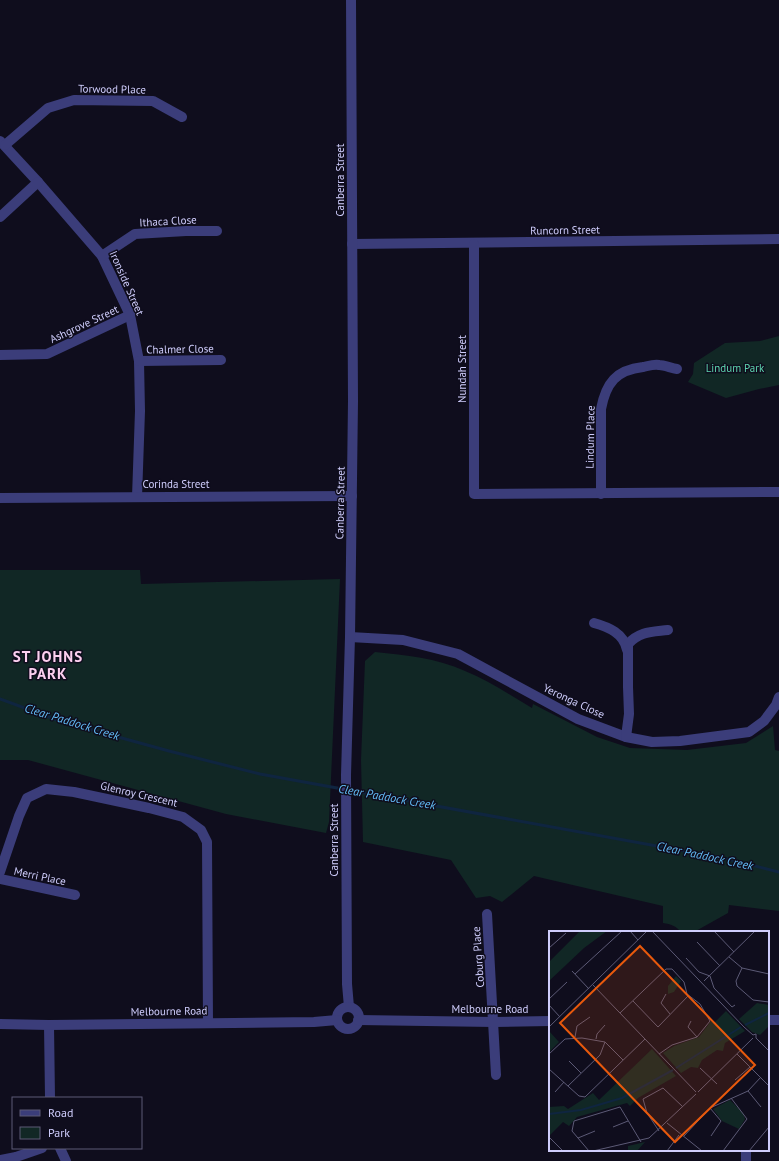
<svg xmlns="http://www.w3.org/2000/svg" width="779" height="1161" viewBox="0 0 779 1161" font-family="'PT Sans',sans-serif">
  <rect width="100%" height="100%" fill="#0f0d1d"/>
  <g fill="#112725">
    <polygon points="779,336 779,385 759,389 726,398 688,382 693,374 694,363 725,343 760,341"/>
    <polygon points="0,570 140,570 141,584 340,579 329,822 326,833 226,814 28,760 0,760"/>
    <path d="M 375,652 C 406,655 436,658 465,671 C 488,680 510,695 532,708 L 533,704 L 597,737 L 630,748 L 687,750 L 746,743 L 773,726 L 775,750 L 779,751 L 779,911 L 729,905 L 728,913 L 694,932 L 681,932 C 676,926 671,924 663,923 L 663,906 L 534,876 L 502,902 L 490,896 L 476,898 L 451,860 L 363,842 L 361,760 L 365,661 Z"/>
  </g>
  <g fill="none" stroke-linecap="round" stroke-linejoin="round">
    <polyline stroke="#0f2540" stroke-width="3" points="0,699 60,721 169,751 260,774 723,858 779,872"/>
    <g stroke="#3b3d7a" stroke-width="10">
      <polyline points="0,141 38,182 102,256 130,315 139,361 140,411 137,497"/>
      <polyline points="5,145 48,108 74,100 153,101 182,117"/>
      <polyline points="0,217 38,182"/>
      <polyline points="352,244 779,239"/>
      <polyline points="474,244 474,494 779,492"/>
      <polyline points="102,256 135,234 186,231 217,231"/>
      <polyline points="0,355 47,354 130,315"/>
      <polyline points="139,361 221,360"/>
      <path d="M 601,494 L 601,409 C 606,383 616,370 643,367 C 648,366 654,364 659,365 C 664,365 671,368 677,369"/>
      <polyline points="0,498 352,496"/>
      <path d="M 594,623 C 608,627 624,633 627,650"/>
      <polyline points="350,637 403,640 458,654 578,719 626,737 652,742 680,741 749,732 764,721 776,705 779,697"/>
      <path d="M 626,737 L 629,714 L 628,687 L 628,644 C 640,631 652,632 668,630"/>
      <polyline points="0,872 19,816 27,798 46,789 74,792 149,808 183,817 201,830 207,842 208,1023"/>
      <polyline points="0,879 75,895"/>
      <polyline points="487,914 496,1075"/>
      <polyline points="349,1007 347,984 346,775 350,637 353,401 351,0"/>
      <polyline points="49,1025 50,1098"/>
      <polyline points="60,1148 66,1161"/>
      <polyline points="746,1150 746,1161"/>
      <polyline points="0,1160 16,1157 42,1148"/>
    </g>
    <g stroke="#3b3d7a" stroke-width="10">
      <circle cx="348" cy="1018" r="11"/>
      <polyline points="358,1020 494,1022 550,1021"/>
      <polyline points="768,1020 779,1020"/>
      <polyline points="0,1024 49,1025 314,1022 337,1020"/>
    </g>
  </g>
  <g text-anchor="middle" stroke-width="3" stroke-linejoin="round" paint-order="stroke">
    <g font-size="11" fill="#cfcdfc" stroke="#0f0d1d">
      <text transform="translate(112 89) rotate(1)" y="4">Torwood Place</text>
      <text transform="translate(340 180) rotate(-90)" y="4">Canberra Street</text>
      <text transform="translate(168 221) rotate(-3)" y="4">Ithaca Close</text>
      <text transform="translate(565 230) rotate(-1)" y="4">Runcorn Street</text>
      <text transform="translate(127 283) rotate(66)" y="4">Ironside Street</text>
      <text transform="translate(84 324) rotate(-25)" y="4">Ashgrove Street</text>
      <text transform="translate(180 349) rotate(-1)" y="4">Chalmer Close</text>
      <text transform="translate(462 369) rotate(-90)" y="4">Nundah Street</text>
      <text transform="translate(590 437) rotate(-89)" y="4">Lindum Place</text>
      <text x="176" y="488">Corinda Street</text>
      <text transform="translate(340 503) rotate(-89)" y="4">Canberra Street</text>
      <text transform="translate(574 701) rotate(25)" y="4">Yeronga Close</text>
      <text transform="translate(139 794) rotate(13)" y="4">Glenroy Crescent</text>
      <text transform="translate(334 840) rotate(-90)" y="4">Canberra Street</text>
      <text transform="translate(40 876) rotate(12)" y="4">Merri Place</text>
      <text transform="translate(478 957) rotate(-94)" y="4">Coburg Place</text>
      <text x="490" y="1013">Melbourne Road</text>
      <text transform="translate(169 1011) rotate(-1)" y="4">Melbourne Road</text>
    </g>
    <g font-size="11" fill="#5ed6b0" stroke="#0f0d1d">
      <text x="735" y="372">Lindum Park</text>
    </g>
    <g font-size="12" font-style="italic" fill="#62bbf5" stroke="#0f0d1d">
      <text transform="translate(72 722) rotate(17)" y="4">Clear Paddock Creek</text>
      <text transform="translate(387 797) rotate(10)" y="4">Clear Paddock Creek</text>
      <text transform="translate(705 856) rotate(12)" y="4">Clear Paddock Creek</text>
    </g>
    <g font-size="15" font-weight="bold" letter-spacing="1" fill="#fccfef" stroke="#0f0d1d">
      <text x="48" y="662">ST JOHNS<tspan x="48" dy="17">PARK</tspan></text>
    </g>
  </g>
  <g transform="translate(549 931)">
    <rect width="220" height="220" fill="#0f0d1d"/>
    <path d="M 31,0 L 58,0 L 35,17 L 0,50 L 0,31 ZM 127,45 L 132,50 L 125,61 L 119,63 L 119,55 ZM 208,72 L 220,74 L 220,95 L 211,104 L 203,101 L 190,88 ZM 177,80 L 196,100 L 176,112 L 174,120 L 168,119 L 153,129 L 149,137 L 142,136 L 132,142 L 114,122 L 125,115 L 150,106 L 162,90 L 165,92 ZM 0,100 L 10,111 L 0,121 ZM 103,118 L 127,145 L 89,167 L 81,175 L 78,172 L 28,186 L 20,195 L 14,191 L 1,204 L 0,176 L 15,175 L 19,178 L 44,162 L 50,169 ZM 181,169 L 194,182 L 196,188 L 190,198 L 173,190 L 164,178 ZM 96,211 L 88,220 L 79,220 L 79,215 Z" fill="#112725"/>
    <path fill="none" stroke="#0f2540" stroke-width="2" d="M 196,94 L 220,82M 127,137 L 192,96M 0,183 L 32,179 L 73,167 L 124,139"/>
    <path fill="none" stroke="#5c5a76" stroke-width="1" d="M 81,0 L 89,9M 103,0 L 195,96 L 204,104 L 207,103 L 207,107M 165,0 L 185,21M 148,11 L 171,35M 0,17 L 17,2M 180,26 L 193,37 L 220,43M 137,27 L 150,41 L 161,45M 193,37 L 187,50 L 188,55 L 204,69 L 220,71M 23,40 L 40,58M 26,43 L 73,0M 161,45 L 165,57 L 183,76 L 186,74M 155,50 L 206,0M 44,54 L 147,161M 117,63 L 112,72 L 121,83M 0,68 L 18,51M 84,70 L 109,96 L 140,64M 0,74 L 11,86M 71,82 L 117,38 L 123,38 L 135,51 L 138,63 L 151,73 L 161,90 L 148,106 L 123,114 L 110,123M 142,90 L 139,96 L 148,106M 0,96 L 98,0M 26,106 L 28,95 L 41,86M 207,107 L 220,120M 47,108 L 48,103 L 56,94M 0,123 L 16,108 L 33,107 L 56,111 L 74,129M 188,123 L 220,155M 20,130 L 32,142M 151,137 L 168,153M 0,138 L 30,165 L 36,166 L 96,108M 186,149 L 201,136M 19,155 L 51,124 L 56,111M 199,160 L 212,176M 6,161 L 15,151M 149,161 L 204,107M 161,177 L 172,190 L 162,205M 118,192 L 153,220M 64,196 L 79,190M 110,200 L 98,182 L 94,168 L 114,157 L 134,176M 135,205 L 161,177 L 199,160 L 212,146M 0,206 L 14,220M 29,207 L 46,200M 40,220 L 23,200 L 25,190 L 71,176 L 92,211M 44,220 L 100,207 L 147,163M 118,220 L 130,204M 174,220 L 198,188 L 182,167M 200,220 L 220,196"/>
    <path fill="#e8590c" fill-opacity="0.15" stroke="#e8590c" stroke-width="2" d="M 91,15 L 206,134 L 126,211 L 11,92 Z"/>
    <rect width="220" height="220" fill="none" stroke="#cfcdfc" stroke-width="2"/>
  </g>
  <rect x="12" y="1097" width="130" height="52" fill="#0f0d1d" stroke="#5c5a76"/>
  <rect x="20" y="1110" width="20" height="6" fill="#3b3d7a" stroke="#5c5a76"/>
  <text x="48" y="1117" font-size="12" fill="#cfcdfc">Road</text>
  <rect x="20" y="1127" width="20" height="12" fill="#112725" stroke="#5c5a76"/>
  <text x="48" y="1137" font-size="12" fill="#cfcdfc">Park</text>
</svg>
